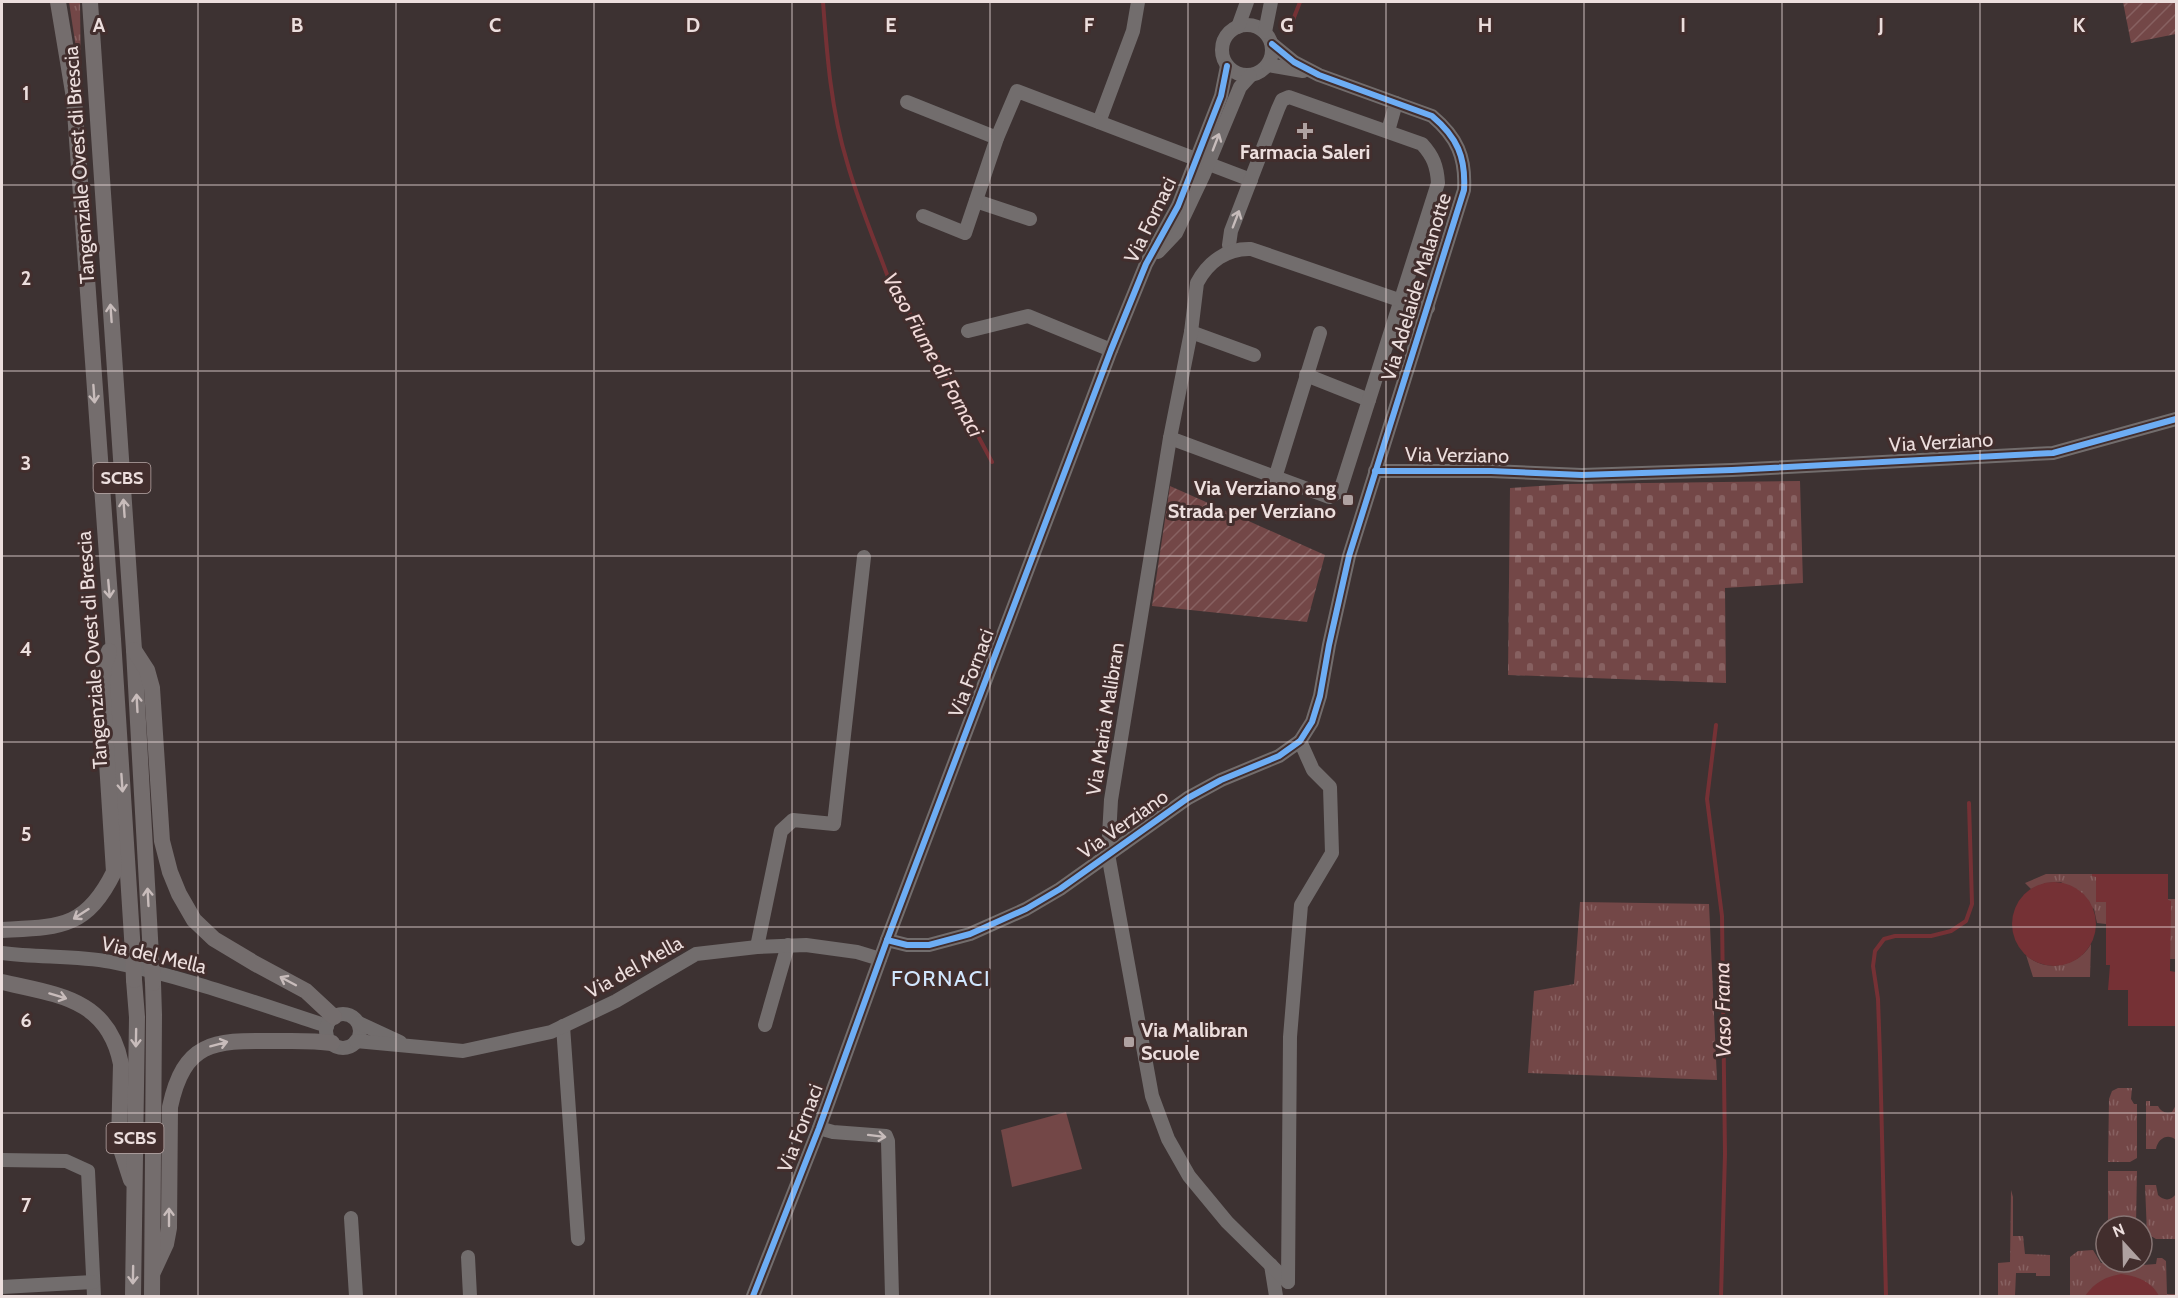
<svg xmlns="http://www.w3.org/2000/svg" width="2178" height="1298" viewBox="0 0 2178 1298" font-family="Cabin,sans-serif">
  <defs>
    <pattern id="grass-tufts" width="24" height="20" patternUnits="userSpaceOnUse" patternTransform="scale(1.5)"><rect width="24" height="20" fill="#734747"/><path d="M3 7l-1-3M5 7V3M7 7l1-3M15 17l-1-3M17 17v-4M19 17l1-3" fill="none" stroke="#876161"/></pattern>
    <pattern id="cemetery-stones" width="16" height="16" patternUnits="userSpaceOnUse" patternTransform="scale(1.5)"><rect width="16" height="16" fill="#734747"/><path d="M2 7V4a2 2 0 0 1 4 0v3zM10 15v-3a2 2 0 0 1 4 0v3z" fill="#876161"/></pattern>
    <pattern id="garden-furrows" width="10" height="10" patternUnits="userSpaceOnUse" patternTransform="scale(1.5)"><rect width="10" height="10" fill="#734747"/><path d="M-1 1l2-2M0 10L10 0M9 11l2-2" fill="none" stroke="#876161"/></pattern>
  </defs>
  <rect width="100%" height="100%" fill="#3d3232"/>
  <g fill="url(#grass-tufts)">
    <polygon points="69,2 80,2 81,81"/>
    <polygon points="2046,874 2092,874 2092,876 2096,876 2106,902 2106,924 2097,923 2094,909 2061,882 2046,883 2031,889 2025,883"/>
    <polygon points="2168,899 2176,899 2176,959 2170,959"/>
    <polygon points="1580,902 1709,904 1717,1080 1528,1073 1534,991 1574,984"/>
    <path d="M 2091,944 L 2090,977 L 2033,977 L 2026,955 C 2045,973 2078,967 2091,944 Z"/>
    <polygon points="2118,1088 2132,1088 2131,1099 2134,1104 2137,1104 2137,1158 2130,1162 2108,1162 2109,1099 2112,1091"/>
    <path d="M 2146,1101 L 2150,1101 L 2150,1106 L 2158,1106 C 2161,1112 2166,1114 2172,1112 L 2176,1105 L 2176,1140 C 2168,1133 2158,1138 2156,1149 L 2146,1149 Z"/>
    <polygon points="2108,1171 2137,1171 2136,1226 2108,1226"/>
    <path d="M 2145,1185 L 2156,1185 L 2158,1195 C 2164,1201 2171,1201 2176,1194 L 2176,1239 L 2156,1239 L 2147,1234 Z"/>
    <polygon points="2011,1190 2013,1197 2013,1236 2023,1236 2025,1254 2050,1255 2050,1276 2036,1276 2036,1273 2016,1273 2015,1296 1998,1296 1998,1263 2010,1262"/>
    <polygon points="2093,1250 2101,1263 2142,1262 2142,1260 2143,1265 2156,1264 2157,1258 2162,1258 2166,1261 2167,1294 2176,1294 2176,1296 2070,1296 2070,1257 2078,1251"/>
  </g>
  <polygon fill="url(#cemetery-stones)" points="1800,481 1803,583 1725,588 1726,683 1508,675 1510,488 1569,484"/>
  <polygon fill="#734747" points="1066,1112 1082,1169 1012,1187 1001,1130"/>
  <g fill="url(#garden-furrows)">
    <polygon points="2123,2 2176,2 2176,34 2131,43"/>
    <polygon points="1170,486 1325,555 1307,622 1152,606"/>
  </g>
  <g fill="#753135">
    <polygon points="2092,874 2168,874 2168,900 2171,901 2170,971 2176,972 2176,1026 2128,1026 2128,990 2108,990 2110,965 2106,965 2106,902 2096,902 2096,877 2092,876"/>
    <circle cx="2054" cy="924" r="42"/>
    <path d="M 2121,1274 C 2137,1276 2151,1281 2159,1296 L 2085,1296 C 2095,1282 2105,1277 2121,1274 Z"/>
  </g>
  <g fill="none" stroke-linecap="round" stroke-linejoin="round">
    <g stroke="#753135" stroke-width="4">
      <path d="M 823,2 C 827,55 831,110 847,162 C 859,205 877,246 892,288 L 903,305 L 918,324 L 992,462"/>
      <polyline points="1291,25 1300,2"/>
      <polyline points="1716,725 1707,799 1722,916 1725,1154 1721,1296"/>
      <polyline points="1886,1296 1880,1056 1878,999 1873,966 1875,951 1884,939 1895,936 1931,936 1951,931 1966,921 1972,904 1969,803"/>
    </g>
    <g stroke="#726d6d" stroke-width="14">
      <circle cx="1247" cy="50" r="25"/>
      <polyline points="1238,27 1247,2"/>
      <polyline points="1265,32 1271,2"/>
      <polyline points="1268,65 1303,71"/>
      <polyline points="907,102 997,138"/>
      <polyline points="1099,122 1133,31 1138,2"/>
      <polyline points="1388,131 1396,103"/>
      <polyline points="976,201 1030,219"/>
      <polyline points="923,216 965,233 997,138 1017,91 1251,180"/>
      <polyline points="1158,252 1176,233 1203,176 1240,87 1250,76"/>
      <polyline points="968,331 1028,316 1111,350"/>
      <polyline points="1191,332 1254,355"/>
      <polyline points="1306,375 1369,400"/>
      <path d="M 1170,438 L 1329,497 L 1340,491 L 1438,183 C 1437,166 1433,156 1422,144 L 1289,97 L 1282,100 L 1278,109 L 1231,231 L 1229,245 L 1231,251"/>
      <polyline points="1375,471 1491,471 1582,475 1732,470 2053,453 2176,419"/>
      <polyline points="1275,478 1320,333"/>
      <path d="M 887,940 L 907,945 L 929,945 L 970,934 L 1026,909 L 1060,889 L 1188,798 L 1221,780 L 1279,756 L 1300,741 L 1312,722 L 1320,696 L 1329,645 L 1349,556 L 1464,190 C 1466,157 1457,137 1432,116 L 1319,75 L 1294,62 L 1272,44"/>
      <polyline points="757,947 781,831 793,820 834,824 864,557"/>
      <path d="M 2,953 C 38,958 75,955 111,962 C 185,977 256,1003 327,1026"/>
      <circle cx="343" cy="1031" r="17"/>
      <polyline points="359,1023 400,1042"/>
      <polyline points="765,1025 788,945"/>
      <polyline points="563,1026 578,1239"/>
      <polyline points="356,1041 463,1051 551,1032 616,1001 696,954 757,947 806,945 857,952 880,959"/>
      <polyline points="819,1128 833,1132 886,1136 888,1141 892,1296"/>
      <polyline points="2,1160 66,1161 88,1171 94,1296"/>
      <polyline points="351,1218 356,1296"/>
      <polyline points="468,1257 470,1296"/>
      <polyline points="1271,1265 1276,1296"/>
      <path d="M 1288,1282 L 1227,1222 L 1189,1176 L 1168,1139 L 1152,1096 L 1108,854 L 1111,800 L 1170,438 L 1191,332 L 1197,283 C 1208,262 1227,248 1251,249 L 1399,300 L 1428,308"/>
      <polyline points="1288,1282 1290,1037 1301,905 1332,853 1330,787 1313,770 1300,741"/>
      <polyline points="2,1287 93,1282"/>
      <polyline points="753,1296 819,1128 887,940 1111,350 1146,264 1178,206 1221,96 1227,66"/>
    </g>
    <g stroke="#746d6d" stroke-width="16">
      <polyline points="58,2 74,98 113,639 133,953"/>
      <polyline points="90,2 134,650 151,956"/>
      <polyline points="134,650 147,670 152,688 162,841 170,872 179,894 194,920 214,939 254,963 306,991 334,1017"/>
      <path d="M 2,930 C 59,927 86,929 114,872 L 102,684 L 104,666 L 109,651"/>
      <path d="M 2,982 C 57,995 108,998 121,1064 L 119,1143 L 131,1180"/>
      <path d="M 153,1272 L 166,1244 L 169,1228 L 170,1107 C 184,1042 213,1040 272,1041 C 292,1041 312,1040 332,1043"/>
      <polyline points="133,1296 137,1017 134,980"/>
      <polyline points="152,1296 154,1015 153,983"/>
    </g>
    <g stroke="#746d6d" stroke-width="16">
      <polyline points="133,953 134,980"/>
      <polyline points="151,956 153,983"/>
    </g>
    <defs>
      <g id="cycleway">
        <polyline points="1375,471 1491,471 1582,475 1732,470 2053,453 2176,419"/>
        <path d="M 887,940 L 907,945 L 929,945 L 970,934 L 1026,909 L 1060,889 L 1188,798 L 1221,780 L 1279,756 L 1300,741 L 1312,722 L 1320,696 L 1329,645 L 1349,556 L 1464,190 C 1466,157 1457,137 1432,116 L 1319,75 L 1294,62 L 1272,44"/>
        <polyline points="753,1296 819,1128 887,940 1111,350 1146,264 1178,206 1221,96 1227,66"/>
      </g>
    </defs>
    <use href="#cycleway" stroke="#422e2d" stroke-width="10"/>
    <use href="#cycleway" stroke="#6dadf4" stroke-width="6"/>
  </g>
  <defs><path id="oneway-shaft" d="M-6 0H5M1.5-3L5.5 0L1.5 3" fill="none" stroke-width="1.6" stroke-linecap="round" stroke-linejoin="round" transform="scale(1.5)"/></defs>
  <g stroke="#c7bcbb">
    <use href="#oneway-shaft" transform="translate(1216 142) rotate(-69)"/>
    <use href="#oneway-shaft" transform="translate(1236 219) rotate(-69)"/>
    <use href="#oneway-shaft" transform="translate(877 1136) rotate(7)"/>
  </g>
  <g stroke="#c8bcbb">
    <use href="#oneway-shaft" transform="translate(111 313) rotate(-94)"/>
    <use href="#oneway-shaft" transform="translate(94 394) rotate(86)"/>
    <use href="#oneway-shaft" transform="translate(124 508) rotate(-94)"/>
    <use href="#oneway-shaft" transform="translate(109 589) rotate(85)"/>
    <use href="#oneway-shaft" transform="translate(137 703) rotate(-93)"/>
    <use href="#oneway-shaft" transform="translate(122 783) rotate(86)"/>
    <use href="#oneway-shaft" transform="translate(148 897) rotate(-93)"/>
    <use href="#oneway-shaft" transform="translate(81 914) rotate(147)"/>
    <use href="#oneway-shaft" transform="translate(288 981) rotate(-152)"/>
    <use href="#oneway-shaft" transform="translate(58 996) rotate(17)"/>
    <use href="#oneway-shaft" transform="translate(136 1038) rotate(91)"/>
    <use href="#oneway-shaft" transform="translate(219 1044) rotate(-15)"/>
    <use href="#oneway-shaft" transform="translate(169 1217) rotate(-90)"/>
    <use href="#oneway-shaft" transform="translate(133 1275) rotate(91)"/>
  </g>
  <path fill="none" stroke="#ecdedd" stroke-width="1.5" stroke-opacity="0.55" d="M 198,2 L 198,1296M 396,2 L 396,1296M 594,2 L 594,1296M 792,2 L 792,1296M 990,2 L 990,1296M 1188,2 L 1188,1296M 1386,2 L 1386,1296M 1584,2 L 1584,1296M 1782,2 L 1782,1296M 1980,2 L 1980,1296M 2,185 L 2176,185M 2,371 L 2176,371M 2,556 L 2176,556M 2,742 L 2176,742M 2,927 L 2176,927M 2,1113 L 2176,1113"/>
  <g fill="#afa2a1" stroke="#422e2d" stroke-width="2">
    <path d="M1302 122h6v6h6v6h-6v6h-6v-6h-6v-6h6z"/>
    <rect x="1342" y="494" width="12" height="12" rx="3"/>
    <rect x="1123" y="1036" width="12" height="12" rx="3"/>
  </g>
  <g text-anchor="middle" stroke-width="6" stroke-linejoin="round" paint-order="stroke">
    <g fill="#422e2d" stroke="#b9a9a8" stroke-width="1.5">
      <rect x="93.5" y="463" width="57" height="30" rx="4.5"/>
      <rect x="106.5" y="1123" width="57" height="30" rx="4.5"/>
    </g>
    <g font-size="18" font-weight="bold" fill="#ecdedd">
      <text x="122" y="484">SCBS</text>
      <text x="135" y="1144">SCBS</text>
    </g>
    <g font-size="20" font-weight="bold" fill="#ecdedd" stroke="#422e2d">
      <text x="1305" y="159">Farmacia Saleri</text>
      <text x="1336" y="495" text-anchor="end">Via Verziano ang<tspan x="1336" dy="23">Strada per Verziano</tspan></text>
      <text x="1141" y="1037" text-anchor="start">Via Malibran<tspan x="1141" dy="23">Scuole</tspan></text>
    </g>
    <g font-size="20" fill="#ecdedd" stroke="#422e2d">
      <text transform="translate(79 165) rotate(-94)" y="7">Tangenziale Ovest di Brescia</text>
      <text transform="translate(1150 220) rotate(-64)" y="7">Via Fornaci</text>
      <text transform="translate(1416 287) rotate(-73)" y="7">Via Adelaide Malanotte</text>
      <text transform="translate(1941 442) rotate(-3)" y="7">Via Verziano</text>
      <text transform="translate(1457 455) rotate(1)" y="7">Via Verziano</text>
      <text transform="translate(92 650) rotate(-94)" y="7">Tangenziale Ovest di Brescia</text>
      <text transform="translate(971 673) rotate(-69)" y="7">Via Fornaci</text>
      <text transform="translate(1105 719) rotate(-81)" y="7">Via Maria Malibran</text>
      <text transform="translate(1123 824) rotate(-35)" y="7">Via Verziano</text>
      <text transform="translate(154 955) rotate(13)" y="7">Via del Mella</text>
      <text transform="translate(634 967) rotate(-29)" y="7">Via del Mella</text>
      <text transform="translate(800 1128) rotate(-69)" y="7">Via Fornaci</text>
    </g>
    <g font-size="21" font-style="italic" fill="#f2dad9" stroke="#422e2d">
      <text transform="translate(933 355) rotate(61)" y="7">Vaso Fiume di Fornaci</text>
      <text transform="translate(1723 1010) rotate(-91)" y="7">Vaso Frana</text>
    </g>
    <g font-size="22" letter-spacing="1.5" fill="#d1e7ff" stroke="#422e2d">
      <text x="941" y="986">FORNACI</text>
    </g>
  </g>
  <g font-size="20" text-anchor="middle" font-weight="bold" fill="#ecdedd" stroke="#422e2d" stroke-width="6" stroke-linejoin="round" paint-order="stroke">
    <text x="99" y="32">A</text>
    <text x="297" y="32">B</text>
    <text x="495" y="32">C</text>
    <text x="693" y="32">D</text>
    <text x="891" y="32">E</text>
    <text x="1089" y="32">F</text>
    <text x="1287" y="32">G</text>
    <text x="1485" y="32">H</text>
    <text x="1683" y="32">I</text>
    <text x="1881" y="32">J</text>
    <text x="2079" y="32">K</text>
    <text x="26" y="100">1</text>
    <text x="26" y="285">2</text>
    <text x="26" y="470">3</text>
    <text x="26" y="656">4</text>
    <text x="26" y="841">5</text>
    <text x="26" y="1027">6</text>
    <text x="26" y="1212">7</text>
  </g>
  <rect width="2178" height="1298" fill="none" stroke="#ecdedd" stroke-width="6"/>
  <g transform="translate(2124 1244) rotate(338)"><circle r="28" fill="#422e2d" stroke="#867473" stroke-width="1.5"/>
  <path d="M0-4.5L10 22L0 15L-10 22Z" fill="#afa2a1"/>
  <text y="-9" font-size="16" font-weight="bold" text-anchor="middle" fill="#ecdedd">N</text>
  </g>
</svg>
